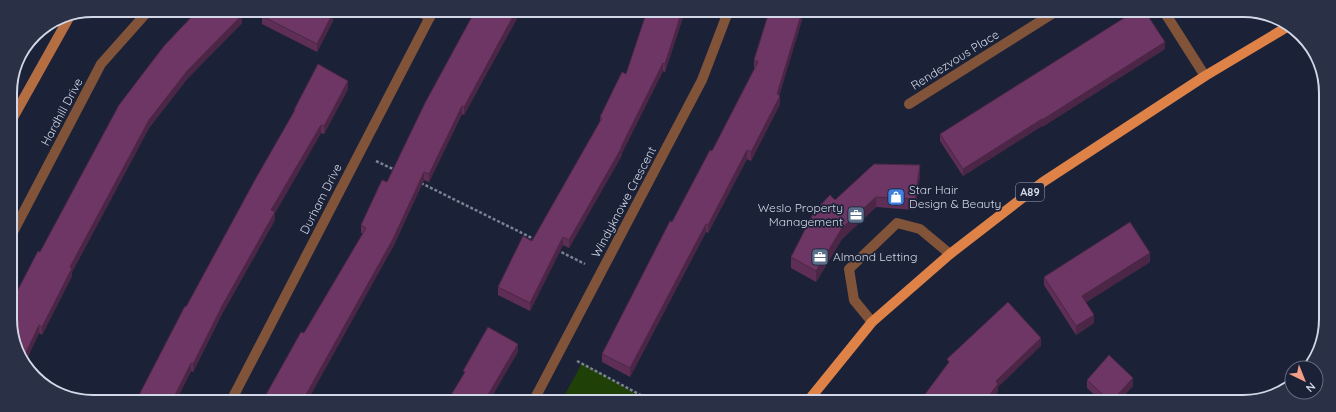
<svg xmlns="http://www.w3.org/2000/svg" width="1336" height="412" viewBox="0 0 1336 412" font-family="Quicksand,sans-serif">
  <rect width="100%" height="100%" fill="#1b2238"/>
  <polygon fill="#1f4006" points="582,363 648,400 562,400"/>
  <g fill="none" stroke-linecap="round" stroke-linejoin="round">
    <g stroke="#7a8193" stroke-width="2.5" stroke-dasharray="3 2" stroke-linecap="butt">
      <polyline points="376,161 395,170"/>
      <polyline points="421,183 536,240"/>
      <polyline points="557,250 585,264"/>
      <polyline points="577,361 650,400"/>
    </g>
    <g stroke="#815439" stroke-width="10">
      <polyline points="1165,13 1205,76"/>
      <polyline points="872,322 854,300 849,269 897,223 920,229 950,254"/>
    </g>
    <g stroke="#815439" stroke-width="10">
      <polyline points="418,11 430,17"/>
      <polyline points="909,104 1055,12"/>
      <polyline points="11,236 101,64 149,10"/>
      <polyline points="232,399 433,11"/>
      <polyline points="534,400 702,80 728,12"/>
    </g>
    <polyline stroke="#b56e42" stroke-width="10" points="10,123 71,14"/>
    <polyline stroke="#de8247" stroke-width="10" points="808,401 872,322 950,254 1043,182 1205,76 1287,27"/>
  </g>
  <g fill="#5e2e56">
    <polygon points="198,10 242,23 187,79 149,128 72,272 72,276 42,335 39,333 25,363 40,252"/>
    <polygon points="475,11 521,11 464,115 462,114 429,182 424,180 393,247 304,333 363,234 361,233 361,225 387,182"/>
    <polygon points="647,11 685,11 665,72 663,71 622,153 622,155 569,248 563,245 530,311 498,295 498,287 532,241 600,121 600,117 626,74"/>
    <polygon points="262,16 333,21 317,52 262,24"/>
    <polygon points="802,20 779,95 780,104 751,161 747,159 708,233 706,232 630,377 602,362 602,354 672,222 712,151 754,69 754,60"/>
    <polygon points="1165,49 1042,127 1042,126 963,176 940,141 940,134"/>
    <polygon points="348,89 324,134 321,133 275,213 275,220 222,314 193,372 191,371 177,399 137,399 186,307 294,113 294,110"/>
    <polygon points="920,176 915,210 876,207 842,239 816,282 791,268 791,257 835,200"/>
    <polygon points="1150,262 1086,302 1094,323 1076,335 1044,285 1044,277"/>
    <polygon points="1087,380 1133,386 1118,402 1102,402 1087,388"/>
  </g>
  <g fill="#4c2646">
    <polygon points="516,11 521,11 464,115 464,107"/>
    <polygon points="682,11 685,11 665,72 665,64"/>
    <polygon points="802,12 802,20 778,100 780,96 780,104 751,161 751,152 777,94"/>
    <polygon points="333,13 333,21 317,52 317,44"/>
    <polygon points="242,15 242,23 187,79 149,128 72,272 72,276 42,335 42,327 70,267 149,120 187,71"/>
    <polygon points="1165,42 1165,49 1042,127 1042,120"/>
    <polygon points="663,63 663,71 622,153 622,155 569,248 569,240 621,147"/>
    <polygon points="348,81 348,89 324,134 324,126"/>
    <polygon points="462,106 462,114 429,182 429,174"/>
    <polygon points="1042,119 1042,126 963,176 963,169"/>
    <polygon points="321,125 321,133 275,213 275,220 222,314 193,372 193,364 271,210"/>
    <polygon points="747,150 747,159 708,233 708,225"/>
    <polygon points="920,165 920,176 915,210 915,199"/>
    <polygon points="424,172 424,180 393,247 308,400 303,400"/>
    <polygon points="876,197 876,207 842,239 816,282 816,271 842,228"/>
    <polygon points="706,224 706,232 630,377 630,368"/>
    <polygon points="563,237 563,245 530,311 530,303"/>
    <polygon points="1150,253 1150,262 1082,305 1082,296"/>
    <polygon points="1094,315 1094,323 1076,335 1076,326"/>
    <polygon points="39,325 39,333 25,363 23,359"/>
    <polygon points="1041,338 1041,346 998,387 998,392 991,401 985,401 996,381"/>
    <polygon points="518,344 518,352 490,400 485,400"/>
    <polygon points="191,363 191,371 177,399 173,399"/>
    <polygon points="1133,378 1133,386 1118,402 1111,402"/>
  </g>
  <g fill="#6d3664" stroke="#4c2646">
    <polygon points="198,10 237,10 242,15 187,71 149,120 70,267 72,268 42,327 39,325 23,359 12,335 11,303 12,301 38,251 40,252 119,105 164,46"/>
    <polygon points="265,10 327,11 333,13 317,44 262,16"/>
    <polygon points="475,11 516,11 464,107 462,106 429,174 424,172 393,239 303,400 263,400 301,332 304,333 366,228 361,225 382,180 387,182 425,103"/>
    <polygon points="647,11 682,11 665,64 663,63 621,147 622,147 569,240 563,237 530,303 498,287 523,236 532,241 602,118 600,117 622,72 626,74"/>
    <polygon points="769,12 802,12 777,94 780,96 751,152 747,150 708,225 706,224 630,368 602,354 670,221 672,222 710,150 712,151 758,62 754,60"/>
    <polygon points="1132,13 1146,13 1165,42 1042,120 1042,119 963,169 940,134"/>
    <polygon points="318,64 348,81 324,126 321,125 271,210 275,212 222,306 193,364 191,363 173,399 137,399 185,306 186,307 256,178 295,110 294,110"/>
    <polygon points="874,164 920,165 915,199 876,197 842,228 816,271 791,257 814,212 830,195 835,200"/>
    <polygon points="1130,222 1150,253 1082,296 1094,315 1076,326 1044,277"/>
    <polygon points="1008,302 1041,338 996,381 998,384 985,401 920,401 949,362 947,359"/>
    <polygon points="488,327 518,344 485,400 448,400 465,372 463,371"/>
    <polygon points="1109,355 1133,378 1111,402 1087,380"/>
  </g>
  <defs>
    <symbol id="shop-square" viewBox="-11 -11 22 22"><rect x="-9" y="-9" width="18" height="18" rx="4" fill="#3f7fe0" stroke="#1b2238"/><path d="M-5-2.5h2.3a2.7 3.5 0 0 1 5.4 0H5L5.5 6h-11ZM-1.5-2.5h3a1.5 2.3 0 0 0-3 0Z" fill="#fff"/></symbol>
    <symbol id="office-square" viewBox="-11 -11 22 22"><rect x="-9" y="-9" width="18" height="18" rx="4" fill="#5c6f8a" stroke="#1b2238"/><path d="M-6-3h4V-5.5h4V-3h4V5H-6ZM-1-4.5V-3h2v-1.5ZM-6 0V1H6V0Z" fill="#fff"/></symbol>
  </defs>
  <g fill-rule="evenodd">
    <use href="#shop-square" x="886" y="187" width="20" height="20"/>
    <use href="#office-square" x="846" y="205" width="20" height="20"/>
    <use href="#office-square" x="810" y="247" width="20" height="20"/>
  </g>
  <g text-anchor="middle" stroke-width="3.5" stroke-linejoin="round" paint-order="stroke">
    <rect fill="#1b2238" stroke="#9ba1b2" stroke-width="1" x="1016" y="183" width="28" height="18" rx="3"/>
    <g font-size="11" font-weight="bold" fill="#d2d8e7">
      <text x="1030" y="196">A89</text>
    </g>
    <g font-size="12" fill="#d2d8e7" stroke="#1b2238">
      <text transform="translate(955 60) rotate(-32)" y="4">Rendezvous Place</text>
      <text transform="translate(62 112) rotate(-62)" y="4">Hardhill Drive</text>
      <text transform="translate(321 199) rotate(-63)" y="4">Durham Drive</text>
      <text transform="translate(624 202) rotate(-62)" y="4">Windyknowe Crescent</text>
    </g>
    <g font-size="12" fill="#d2d8e7" stroke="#1b2238" text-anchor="start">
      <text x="909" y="194">Star Hair<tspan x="909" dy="14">Design &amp; Beauty</tspan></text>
      <text x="843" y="212" text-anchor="end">Weslo Property<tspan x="843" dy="14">Management</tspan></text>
      <text x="833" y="261">Almond Letting</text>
    </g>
  </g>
  <path d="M0 0H1336V412H0ZM93 17H1243A76 76 0 0 1 1319 93V319A76 76 0 0 1 1243 395H93A76 76 0 0 1 17 319V93A76 76 0 0 1 93 17Z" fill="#2a3146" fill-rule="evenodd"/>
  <path fill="none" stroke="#d2d8e7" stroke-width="2" d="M93 17H1243A76 76 0 0 1 1319 93V319A76 76 0 0 1 1243 395H93A76 76 0 0 1 17 319V93A76 76 0 0 1 93 17Z"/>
  <g transform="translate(1304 380) rotate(137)"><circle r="19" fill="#1b2238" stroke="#646b7e"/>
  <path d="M0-3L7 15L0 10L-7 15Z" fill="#f39f86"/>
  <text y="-6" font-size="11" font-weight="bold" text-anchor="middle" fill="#d2d8e7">N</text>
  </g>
</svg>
